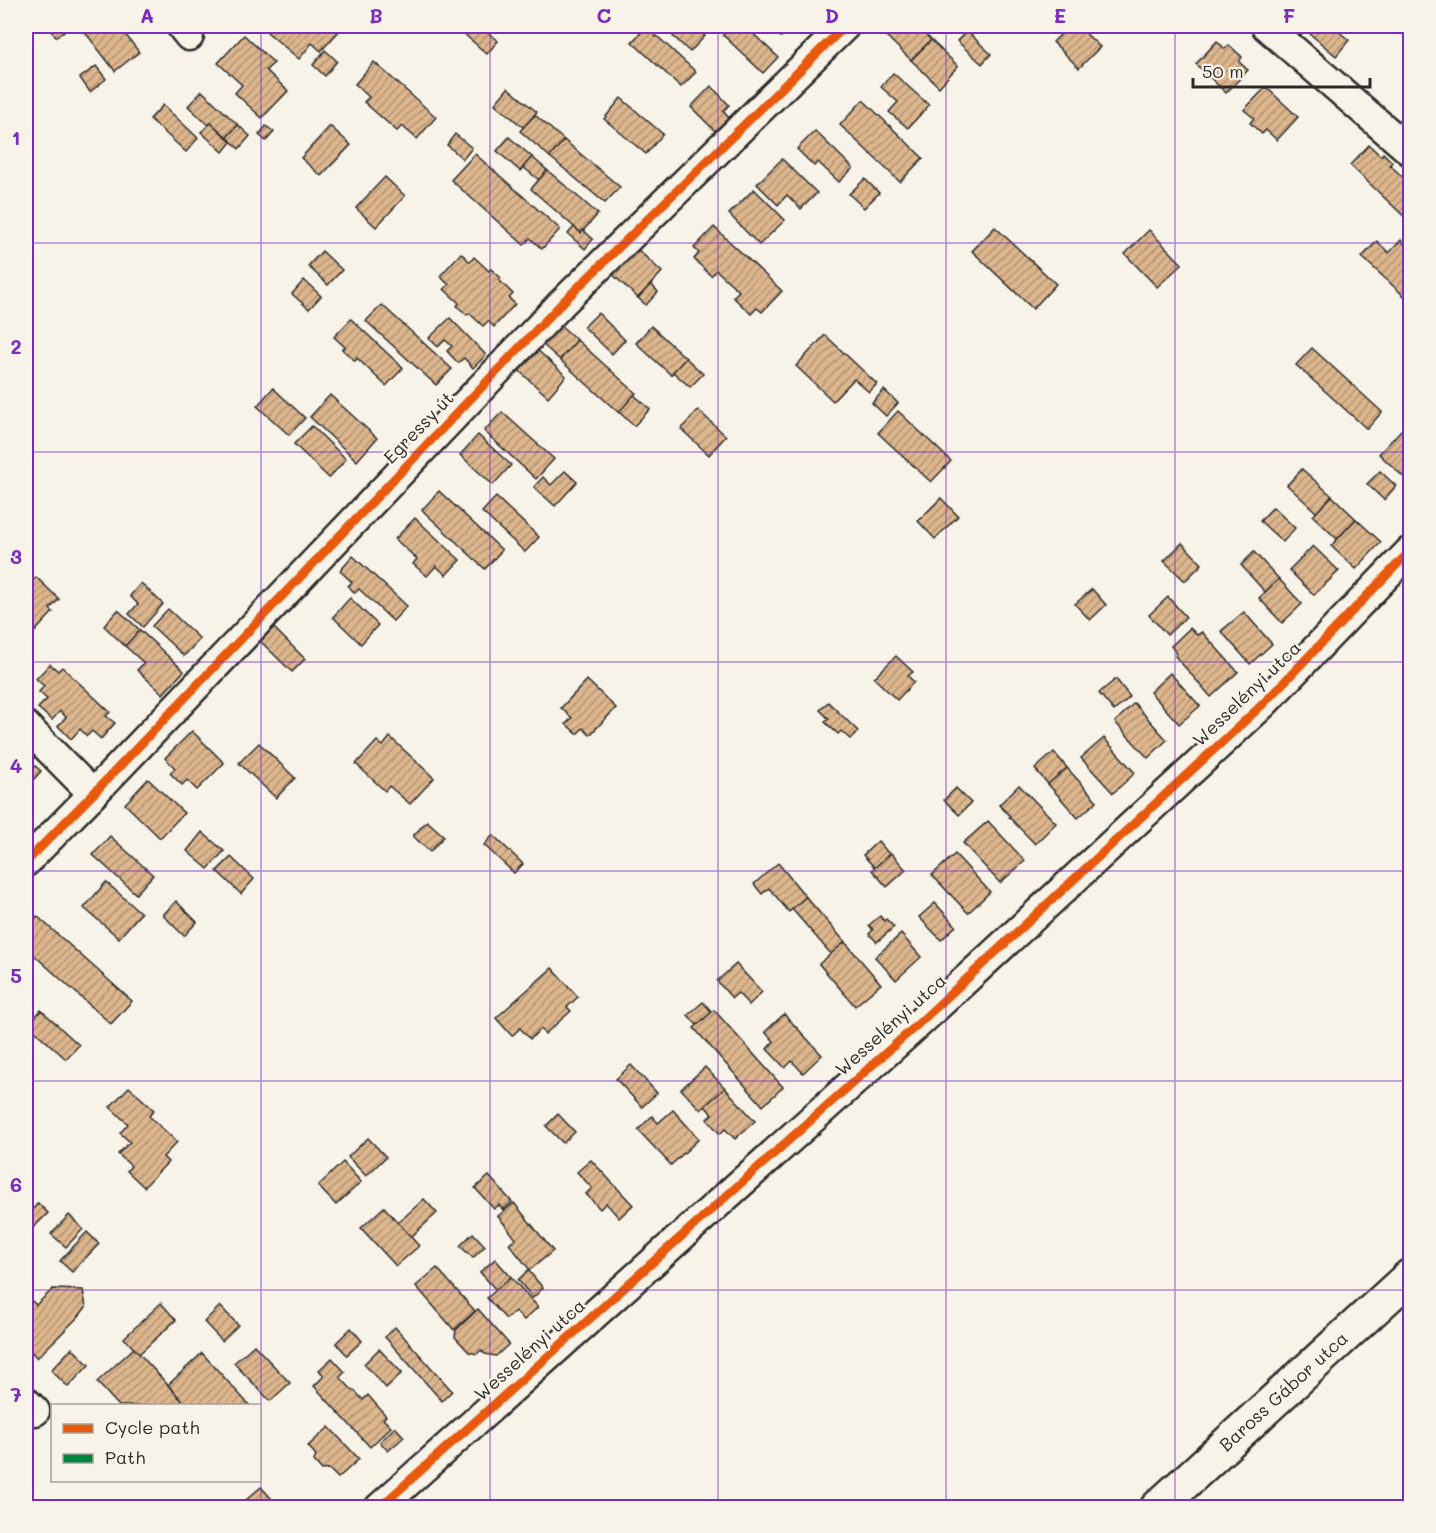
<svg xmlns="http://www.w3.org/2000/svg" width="1436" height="1533" viewBox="0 0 1436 1533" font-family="Mali,sans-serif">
  <defs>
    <pattern id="building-hatch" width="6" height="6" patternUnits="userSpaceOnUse" patternTransform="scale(1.5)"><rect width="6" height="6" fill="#ddb68e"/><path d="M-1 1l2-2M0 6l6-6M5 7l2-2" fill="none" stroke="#b39474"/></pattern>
  </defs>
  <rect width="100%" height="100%" fill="#f7f3e8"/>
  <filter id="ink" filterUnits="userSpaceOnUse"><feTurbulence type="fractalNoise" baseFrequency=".0167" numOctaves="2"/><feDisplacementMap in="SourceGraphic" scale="12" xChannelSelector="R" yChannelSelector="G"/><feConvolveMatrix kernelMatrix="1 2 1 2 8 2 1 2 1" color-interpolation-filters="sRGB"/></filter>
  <g filter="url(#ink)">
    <g fill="url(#building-hatch)" stroke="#2b2b2b" stroke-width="1.5">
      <polygon points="47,26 71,26 56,37"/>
      <polygon points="91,26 119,26 139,52 115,71 84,31"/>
      <polygon points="273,26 335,26 340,30 321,51 312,43 299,59 267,32"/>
      <polygon points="455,26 480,26 498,41 487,54"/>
      <polygon points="662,26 694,26 705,36 690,52"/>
      <polygon points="732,26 745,26 778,57 763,73 723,35"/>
      <polygon points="768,26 791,26 781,37"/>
      <polygon points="890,26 917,26 931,40 911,60 883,33"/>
      <polygon points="1069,26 1078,26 1100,47 1079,68 1053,42"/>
      <polygon points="1316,26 1332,26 1349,40 1336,56 1309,33"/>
      <polygon points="646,27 656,37 657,36 696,72 681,87 632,42"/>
      <polygon points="967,31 991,54 982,64 957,41"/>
      <polygon points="244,35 274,63 266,70 288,91 262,118 235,93 242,85 218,63"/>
      <polygon points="931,40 958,66 939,87 911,60"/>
      <polygon points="1217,41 1225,49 1229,45 1242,57 1239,62 1248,70 1226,93 1196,64"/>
      <polygon points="325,50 337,61 325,76 313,65"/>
      <polygon points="374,62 436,117 417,139 402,126 397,131 364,102 369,97 355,84"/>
      <polygon points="96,66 106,79 90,92 80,78"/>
      <polygon points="893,73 929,105 908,128 889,112 898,102 881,87"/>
      <polygon points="711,86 729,105 723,111 729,118 715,131 691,107"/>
      <polygon points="1266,87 1298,117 1277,140 1266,130 1262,134 1250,123 1254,118 1244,110"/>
      <polygon points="508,88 537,112 524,128 495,104"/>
      <polygon points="202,91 238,125 227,137 211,123 208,125 188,106"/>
      <polygon points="621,98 663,134 646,154 604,119"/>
      <polygon points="863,100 923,158 900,182 840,125"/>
      <polygon points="163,105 198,138 186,152 150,119"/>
      <polygon points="535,115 564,140 550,157 520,131"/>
      <polygon points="211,123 231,142 223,152 201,132"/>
      <polygon points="238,125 250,136 239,149 227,137"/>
      <polygon points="266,126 274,132 266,141 259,135"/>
      <polygon points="330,126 351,145 321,176 301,158"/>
      <polygon points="815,131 853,168 839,182 818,162 814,166 797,149"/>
      <polygon points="455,134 472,148 463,159 447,145"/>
      <polygon points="509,137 532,157 520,171 497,151"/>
      <polygon points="564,140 620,187 605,203 550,157"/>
      <polygon points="1369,145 1381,156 1383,153 1392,162 1390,165 1410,184 1410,222 1350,165"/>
      <polygon points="475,154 560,229 542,249 530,238 524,245 451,180"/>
      <polygon points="532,157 547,170 539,180 523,167"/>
      <polygon points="782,159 817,193 801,209 787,195 778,205 757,184"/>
      <polygon points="547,170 598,214 581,233 531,189"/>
      <polygon points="385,177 405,196 376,227 356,208"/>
      <polygon points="865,179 879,193 864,208 849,194"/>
      <polygon points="754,189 785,220 759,245 729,214"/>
      <polygon points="574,227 581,233 583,230 593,239 585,249 568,234"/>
      <polygon points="714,227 782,291 762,312 757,308 751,314 733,297 739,291 716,270 711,276 694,259 699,253 694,248"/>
      <polygon points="995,227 1056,284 1033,309 972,251"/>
      <polygon points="1149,230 1182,264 1157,287 1125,254"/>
      <polygon points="1401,240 1410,249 1410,289 1404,296 1362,257 1377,241 1389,253"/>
      <polygon points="634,246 662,272 638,298 610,272"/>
      <polygon points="322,251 342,270 328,285 308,266"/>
      <polygon points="461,253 470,262 474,257 489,271 491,269 501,278 499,280 513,294 509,298 515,304 494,327 488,321 483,326 469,313 467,315 457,306 459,303 444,289 449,285 440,276"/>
      <polygon points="304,280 321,296 309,309 292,294"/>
      <polygon points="651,284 658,292 646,305 638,298"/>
      <polygon points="382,305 452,369 436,385 366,321"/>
      <polygon points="598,313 625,340 612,354 584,327"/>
      <polygon points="450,318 486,355 473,368 464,358 458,363 447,351 452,346 445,340 438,347 429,338"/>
      <polygon points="351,319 403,368 386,386 357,358 355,361 342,349 345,347 334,337"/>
      <polygon points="558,323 577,340 560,360 540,342"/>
      <polygon points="651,326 686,358 671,375 636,343"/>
      <polygon points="825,335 877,384 869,392 854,379 833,401 796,366"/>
      <polygon points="577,340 636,393 619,413 560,360"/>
      <polygon points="534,347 566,376 548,397 516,368"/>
      <polygon points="1312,348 1382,412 1367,429 1296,365"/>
      <polygon points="686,358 703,374 690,387 673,372"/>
      <polygon points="273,388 305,418 289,435 257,406"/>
      <polygon points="884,390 898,403 886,416 872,403"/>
      <polygon points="330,395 377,438 357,461 310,417"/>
      <polygon points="634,395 650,409 634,426 619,412"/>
      <polygon points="698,410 726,436 709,455 681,429"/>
      <polygon points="898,411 951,461 931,482 878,433"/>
      <polygon points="502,412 554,459 536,479 484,431"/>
      <polygon points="312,426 346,459 329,478 294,444"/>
      <polygon points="1402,429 1410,437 1410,483 1379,454"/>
      <polygon points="478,435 511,465 493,485 460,455"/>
      <polygon points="1302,469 1332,496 1317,513 1287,485"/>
      <polygon points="565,471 577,482 555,506 534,487 543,477 551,485"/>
      <polygon points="1380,471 1396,486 1384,500 1367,484"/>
      <polygon points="439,491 502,550 485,569 422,510"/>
      <polygon points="1332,496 1356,519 1337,539 1313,516"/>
      <polygon points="496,497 539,537 525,552 482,512"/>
      <polygon points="941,498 958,516 935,539 918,521"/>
      <polygon points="1273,507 1295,528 1283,542 1260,521"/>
      <polygon points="415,518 460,560 446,575 436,566 427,576 413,564 417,559 395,539"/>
      <polygon points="1356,519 1381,542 1356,569 1331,546"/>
      <polygon points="1182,543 1202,564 1185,581 1164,561"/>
      <polygon points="1313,546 1339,571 1314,595 1289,570"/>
      <polygon points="1254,552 1279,579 1265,592 1241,565"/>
      <polygon points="353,556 407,606 393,621 359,589 355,593 348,586 352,582 340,571"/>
      <polygon points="36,577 59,599 50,609 53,612 26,641 26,588"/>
      <polygon points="1279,579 1302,604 1282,623 1259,598"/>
      <polygon points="141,583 163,604 143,627 129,614 138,604 130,596"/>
      <polygon points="1092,589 1106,605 1090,620 1075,604"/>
      <polygon points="1168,597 1186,617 1167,635 1149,615"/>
      <polygon points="350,598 378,625 361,644 333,617"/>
      <polygon points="168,609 200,639 184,656 152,626"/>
      <polygon points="118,610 140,630 125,646 104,626"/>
      <polygon points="1244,612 1272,644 1250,664 1221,631"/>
      <polygon points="271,625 305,659 292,672 257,638"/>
      <polygon points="1190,628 1197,635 1202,632 1238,672 1211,697 1175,656 1177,654 1171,646"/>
      <polygon points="140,630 184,671 163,694 137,670 144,663 125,646"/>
      <polygon points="896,656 913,672 908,676 914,682 897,700 874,678"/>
      <polygon points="50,664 58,671 62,667 110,712 106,716 115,723 101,739 92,731 87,736 80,729 71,739 58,726 66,717 60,711 52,720 38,708 47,699 39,692 44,686 36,679"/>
      <polygon points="1170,673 1200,706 1179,724 1150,692"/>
      <polygon points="1116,679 1130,697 1114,711 1099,693"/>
      <polygon points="587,680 616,708 590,735 583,728 577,734 566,724 572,718 561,708"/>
      <polygon points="828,702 858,731 850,739 841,731 838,734 825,722 829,719 820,710"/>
      <polygon points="1134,703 1167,740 1148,758 1115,722"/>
      <polygon points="192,731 224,763 197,790 187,780 182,785 170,773 175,768 165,758"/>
      <polygon points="390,737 434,778 410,804 389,786 385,791 356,764 377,741 383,746"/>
      <polygon points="1104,738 1135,773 1113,793 1081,758"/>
      <polygon points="259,743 295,778 276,798 239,763"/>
      <polygon points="1054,752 1067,768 1048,784 1035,769"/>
      <polygon points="26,758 41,771 26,788"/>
      <polygon points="1067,768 1097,801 1078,818 1048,784"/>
      <polygon points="148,779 184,813 160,838 125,804"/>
      <polygon points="1019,785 1056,823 1035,844 1009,817 1010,816 999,805"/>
      <polygon points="956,788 971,803 959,815 944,800"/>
      <polygon points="427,821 444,836 430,852 413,836"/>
      <polygon points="988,821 1025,861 1000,883 963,843"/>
      <polygon points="202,832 224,851 208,869 187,851"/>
      <polygon points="493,835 523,864 514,873 484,845"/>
      <polygon points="110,836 153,875 136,894 93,855"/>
      <polygon points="878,841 889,854 875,868 863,855"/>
      <polygon points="891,853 906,870 887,887 872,870"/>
      <polygon points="955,854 990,892 968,913 932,875"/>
      <polygon points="231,857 254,879 241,894 217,871"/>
      <polygon points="778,863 806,897 789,912 769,888 762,894 754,884"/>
      <polygon points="106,882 141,913 119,938 84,908"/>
      <polygon points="806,897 845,942 831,954 792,909"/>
      <polygon points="176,901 197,922 184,936 163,915"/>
      <polygon points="935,903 956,926 941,940 919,917"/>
      <polygon points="37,916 132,1001 111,1024 26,948 26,929"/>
      <polygon points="880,916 884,921 886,919 894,927 877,942 869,934 873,930 869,925"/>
      <polygon points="901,934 921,957 896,980 875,957"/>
      <polygon points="845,942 881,984 855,1006 819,964"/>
      <polygon points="736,964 762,992 749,1005 738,993 732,998 717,981"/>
      <polygon points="552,968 578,997 567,1007 571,1011 545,1034 541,1029 530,1039 520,1028 512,1036 496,1018"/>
      <polygon points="26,995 35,1004 26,1015"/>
      <polygon points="703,1002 712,1012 697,1025 688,1015"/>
      <polygon points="41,1010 79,1045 66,1059 28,1025"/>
      <polygon points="714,1010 783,1087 763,1106 694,1028"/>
      <polygon points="784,1014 822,1055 803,1073 792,1061 785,1068 767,1049 774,1041 765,1032"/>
      <polygon points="631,1065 657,1093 642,1107 616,1079"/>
      <polygon points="705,1067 725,1088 701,1110 681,1089"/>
      <polygon points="129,1087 154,1110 149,1116 177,1142 163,1157 168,1162 144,1187 127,1171 131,1166 118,1154 130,1142 120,1133 128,1124 110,1107"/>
      <polygon points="725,1088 755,1121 735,1139 725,1129 720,1134 707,1119 712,1114 705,1106"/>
      <polygon points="673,1110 699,1139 671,1165 638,1130 652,1116 658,1123"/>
      <polygon points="558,1114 575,1132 563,1143 546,1126"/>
      <polygon points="368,1138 386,1157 366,1176 348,1157"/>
      <polygon points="591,1160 633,1205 619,1218 606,1203 600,1209 586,1194 592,1188 577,1172"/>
      <polygon points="343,1162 361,1182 336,1205 318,1186"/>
      <polygon points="489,1176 512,1202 503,1210 499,1205 494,1209 475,1188"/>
      <polygon points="424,1199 437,1213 411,1237 398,1223"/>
      <polygon points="38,1203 48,1213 34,1227 26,1219 26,1217"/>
      <polygon points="514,1203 553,1251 530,1270 509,1244 516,1239 498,1216"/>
      <polygon points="384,1207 419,1246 396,1266 361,1228"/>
      <polygon points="69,1215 83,1229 66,1247 51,1234"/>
      <polygon points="87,1232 99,1244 72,1272 60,1261"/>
      <polygon points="473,1233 485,1246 473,1258 460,1246"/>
      <polygon points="495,1259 511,1277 496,1290 480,1272"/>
      <polygon points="437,1268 475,1311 454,1330 416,1286"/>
      <polygon points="528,1270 543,1288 533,1298 518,1280"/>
      <polygon points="511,1277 538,1307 524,1320 515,1311 506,1319 487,1298"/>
      <polygon points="53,1289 83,1290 86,1307 79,1316 37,1358 26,1346 26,1307 32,1301 36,1305"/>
      <polygon points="161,1303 176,1320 139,1354 124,1338"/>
      <polygon points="220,1306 238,1325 222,1341 204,1322"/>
      <polygon points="478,1309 509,1344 496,1356 485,1354 481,1350 477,1354 469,1352 455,1337 456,1330"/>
      <polygon points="395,1327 452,1391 442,1401 385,1337"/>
      <polygon points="351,1328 362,1341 347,1355 336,1343"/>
      <polygon points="254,1345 290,1383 270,1401 234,1363"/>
      <polygon points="72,1348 89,1365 68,1387 51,1370"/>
      <polygon points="134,1348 168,1385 187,1406 119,1406 97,1382"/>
      <polygon points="379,1349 402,1373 386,1388 364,1364"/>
      <polygon points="202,1353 231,1385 250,1406 187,1406 168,1385"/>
      <polygon points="332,1358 345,1372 340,1377 353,1391 354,1390 363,1400 368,1395 386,1416 383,1419 391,1427 370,1447 314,1386 324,1376 319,1370"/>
      <polygon points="329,1427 359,1459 338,1478 329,1469 322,1470 314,1461 316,1455 308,1446"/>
      <polygon points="395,1427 404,1437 388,1451 380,1442"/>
      <polygon points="261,1487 280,1508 238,1507"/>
    </g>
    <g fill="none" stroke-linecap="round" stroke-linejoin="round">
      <defs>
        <g id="minor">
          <polyline points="181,26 189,36"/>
          <polyline points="1266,26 1410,151"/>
          <polyline points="26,726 93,794"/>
          <polyline points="26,862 93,794 562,303 845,26"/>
          <polyline points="26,1402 35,1411"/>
          <polyline points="379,1508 918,1024 1263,704 1410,551"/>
        </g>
        <g id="tertiary">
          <path id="s1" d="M 1157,1508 L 1410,1276"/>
        </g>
      </defs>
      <use href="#minor" stroke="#2b2b2b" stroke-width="33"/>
      <use href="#tertiary" stroke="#2b2b2b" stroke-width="38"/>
      <use href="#minor" stroke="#f7f3e8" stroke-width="28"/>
      <use href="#tertiary" stroke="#f7f3e8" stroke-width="33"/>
      <polyline stroke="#00873e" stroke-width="8" stroke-dasharray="15 8" stroke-linecap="butt" points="122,1502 125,1508"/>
      <defs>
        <g id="cycleway">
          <polyline points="26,862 93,794 562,303 845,26"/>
          <polyline points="379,1508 918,1024 1263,704 1410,551"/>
        </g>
      </defs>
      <use href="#cycleway" stroke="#f7f3e8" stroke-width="13"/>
      <use href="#cycleway" stroke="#e8590c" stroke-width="9"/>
    </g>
  </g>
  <path fill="none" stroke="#7b2cbf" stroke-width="1.5" stroke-opacity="0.55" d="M 261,26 L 261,1508M 490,26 L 490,1508M 718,26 L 718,1508M 946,26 L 946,1508M 1175,26 L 1175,1508M 26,243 L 1410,243M 26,452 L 1410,452M 26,662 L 1410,662M 26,871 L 1410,871M 26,1081 L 1410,1081M 26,1290 L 1410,1290"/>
  <g text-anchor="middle" stroke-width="5" stroke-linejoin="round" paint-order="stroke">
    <g font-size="18" fill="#2b2b2b" stroke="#f7f3e8">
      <text transform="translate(419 428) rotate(-46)" y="6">Egressy út</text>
      <text transform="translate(1247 694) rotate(-44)" y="6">Wesselényi utca</text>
      <text transform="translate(891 1025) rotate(-42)" y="6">Wesselényi utca</text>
      <text transform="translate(530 1350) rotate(-42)" y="6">Wesselényi utca</text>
      <text dy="6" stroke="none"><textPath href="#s1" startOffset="172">Baross Gábor utca</textPath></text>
    </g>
  </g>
  <rect width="1436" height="1533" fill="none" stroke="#f7f3e8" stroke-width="66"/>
  <rect x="51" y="1404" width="210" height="78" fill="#f7f3e8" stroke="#a5a39c" stroke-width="1.5"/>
  <rect x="63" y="1424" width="30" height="9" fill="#e8590c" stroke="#a5a39c" stroke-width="1.5"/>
  <text x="105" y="1434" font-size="18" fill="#2b2b2b">Cycle path</text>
  <rect x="63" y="1454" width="30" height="9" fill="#00873e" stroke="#a5a39c" stroke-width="1.5"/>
  <text x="105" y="1464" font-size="18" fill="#2b2b2b">Path</text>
  <path d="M1193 78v9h177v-9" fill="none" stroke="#2b2b2b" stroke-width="3"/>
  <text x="1202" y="78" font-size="18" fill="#2b2b2b" stroke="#f7f3e8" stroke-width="4.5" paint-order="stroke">50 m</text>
  <rect x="33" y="33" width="1370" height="1467" fill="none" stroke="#7b2cbf" stroke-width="2"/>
  <g font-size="20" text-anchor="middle" font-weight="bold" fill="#7b2cbf">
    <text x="147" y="23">A</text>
    <text x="376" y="23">B</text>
    <text x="604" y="23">C</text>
    <text x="832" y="23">D</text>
    <text x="1060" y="23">E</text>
    <text x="1289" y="23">F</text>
    <text x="16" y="145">1</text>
    <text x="16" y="354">2</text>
    <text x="16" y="564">3</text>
    <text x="16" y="773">4</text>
    <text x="16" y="983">5</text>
    <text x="16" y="1192">6</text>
    <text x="16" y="1402">7</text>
  </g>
</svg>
